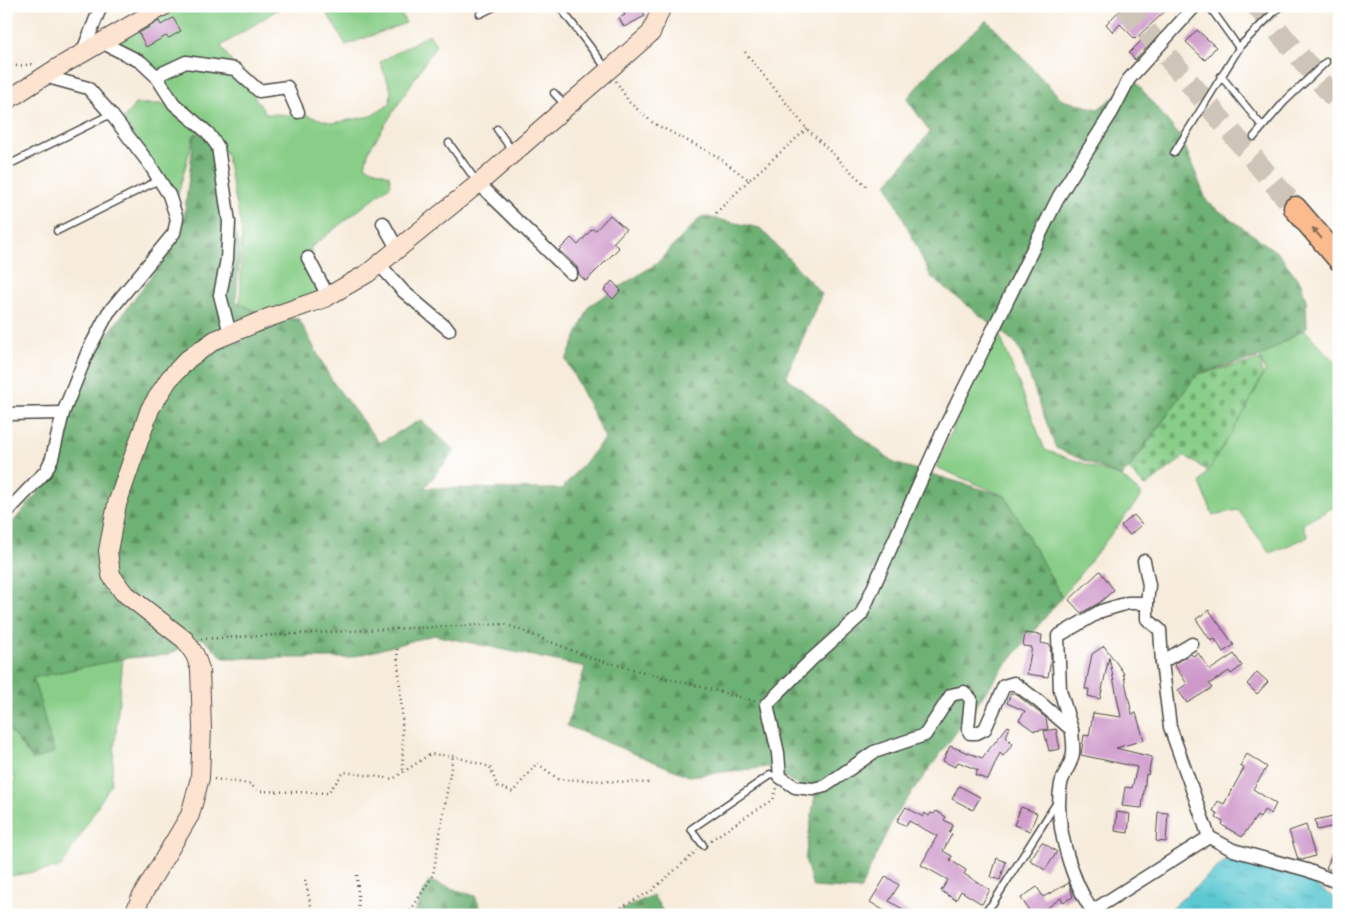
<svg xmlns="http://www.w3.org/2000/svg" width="1345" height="921" viewBox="0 0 1345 921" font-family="Sriracha,sans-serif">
  <defs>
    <pattern id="forest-firs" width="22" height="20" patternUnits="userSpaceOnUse" patternTransform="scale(1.25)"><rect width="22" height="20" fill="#6eb174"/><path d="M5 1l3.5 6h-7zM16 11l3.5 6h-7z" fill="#5b905f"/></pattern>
    <pattern id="cemetery-stones" width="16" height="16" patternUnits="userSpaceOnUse" patternTransform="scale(1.25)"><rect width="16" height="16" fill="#88ce88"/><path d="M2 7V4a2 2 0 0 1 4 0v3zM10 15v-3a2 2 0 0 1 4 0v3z" fill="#6fa76f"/></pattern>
    <pattern id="water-ripples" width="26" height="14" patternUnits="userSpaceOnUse" patternTransform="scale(1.25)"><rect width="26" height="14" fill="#5ac7d1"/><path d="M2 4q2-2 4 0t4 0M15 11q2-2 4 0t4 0" fill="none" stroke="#4ba2aa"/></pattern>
  </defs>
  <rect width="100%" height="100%" fill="#fff"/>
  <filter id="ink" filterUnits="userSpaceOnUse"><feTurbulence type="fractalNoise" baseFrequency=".02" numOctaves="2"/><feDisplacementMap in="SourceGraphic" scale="10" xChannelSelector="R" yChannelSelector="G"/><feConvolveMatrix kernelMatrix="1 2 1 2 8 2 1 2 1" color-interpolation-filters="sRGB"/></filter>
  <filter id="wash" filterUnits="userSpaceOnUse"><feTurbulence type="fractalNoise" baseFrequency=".0096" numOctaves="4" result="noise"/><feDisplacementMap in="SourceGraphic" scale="20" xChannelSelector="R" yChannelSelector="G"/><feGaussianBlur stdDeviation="1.12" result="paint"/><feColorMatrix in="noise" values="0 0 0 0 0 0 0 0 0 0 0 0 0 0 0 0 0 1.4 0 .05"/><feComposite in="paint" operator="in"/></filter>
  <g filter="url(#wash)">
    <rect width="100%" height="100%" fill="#f7ecdb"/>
    <g fill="#88ce88" stroke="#5a7c5a">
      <polygon points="165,6 283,6 221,46 266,114 306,115 333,123 371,116 390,104 391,90 380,62 429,34 436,45 369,150 365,166 389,175 391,185 310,248 323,292 268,318 240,304 242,231 226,154 204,129 194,135 177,198 123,120 135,104 173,104 157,82 106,39"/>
      <polygon points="323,6 397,6 406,23 346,45"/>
      <polygon points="997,328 1045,450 1122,477 1142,495 1062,597 1005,496 936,467"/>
      <polygon points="1304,329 1339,367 1339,504 1303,524 1308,537 1270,553 1238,510 1213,515 1200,483 1246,409 1265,371 1260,357"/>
      <polygon points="123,658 111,784 61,867 6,877 6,790 15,779 6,763 6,726 33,760 53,752 33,678"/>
    </g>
    <g fill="url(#forest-firs)" stroke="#4c6e50">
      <polygon points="987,20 1062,100 1098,109 1135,81 1182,139 1207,202 1278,253 1301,283 1306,301 1307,327 1260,357 1197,374 1122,477 1056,448 1018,345 931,277 887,184 930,132 907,99 936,64"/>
      <polygon points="208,133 240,248 236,301 268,318 299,319 332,381 379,443 421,420 455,451 424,488 562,489 605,438 566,360 590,305 656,264 702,216 760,228 822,294 786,377 894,463 1005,496 1062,597 1001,671 894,817 860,890 813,887 805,859 815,795 768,767 689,776 567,726 585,667 434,635 348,658 224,658 202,638 167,655 127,658 33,678 54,752 34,760 6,726 6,530 54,474 74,403 93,354 182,235 194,135"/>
      <polygon points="429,881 475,896 483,915 413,915"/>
      <polygon points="653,895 665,915 611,915"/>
    </g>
    <polygon fill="url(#cemetery-stones)" stroke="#5a7c5a" points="1261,360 1262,376 1246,409 1208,471 1185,456 1145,487 1129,469 1197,374"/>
    <polygon fill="url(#water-ripples)" stroke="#42797e" points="1229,857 1307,880 1339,901 1339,915 1164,915"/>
    <g id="blocks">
      <g fill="#ce99ca">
        <polygon points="621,6 641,6 645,16 624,27 619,18 625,15"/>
        <polygon points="1124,6 1171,6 1135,39 1120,24 1113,32 1106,24"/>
        <polygon points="173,18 181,31 169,38 166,36 146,47 139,33 159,21 161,25"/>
        <polygon points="1197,30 1216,47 1205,60 1186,42"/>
        <polygon points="1143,39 1149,45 1135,60 1129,53"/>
        <polygon points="610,215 626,229 613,243 619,248 586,281 579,275 577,267 559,250 571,238 578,245 592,229 596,230"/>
        <polygon points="612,281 621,290 613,299 604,290"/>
        <polygon points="1134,515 1142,524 1130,535 1121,526"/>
        <polygon points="1100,571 1114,590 1099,603 1081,613 1069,600"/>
        <polygon points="1209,610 1234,645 1223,652 1215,639 1211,641 1196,619"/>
        <polygon points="1025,633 1042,635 1041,643 1050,645 1051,660 1048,677 1027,674 1032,647 1023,646"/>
        <polygon points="1104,646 1123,672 1132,714 1136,713 1144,740 1116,748 1152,757 1148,775 1146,774 1142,808 1122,806 1125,787 1132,788 1137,767 1081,755 1084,735 1089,736 1093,713 1121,717 1109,657 1100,699 1088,696 1089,689 1085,689 1092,654"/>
        <polygon points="1198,653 1210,670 1234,654 1242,666 1231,674 1229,671 1209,684 1212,688 1187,703 1178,690 1187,684 1174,664 1191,654 1193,656"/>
        <polygon points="1257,672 1268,682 1257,694 1247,684"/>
        <polygon points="1011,693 1017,695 1046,718 1048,729 1034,731 1019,720 1025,711 1007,703"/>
        <polygon points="1008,726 1010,727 1006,737 1013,744 1003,756 1000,753 988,780 975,775 978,770 958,762 955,767 943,761 950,746 982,758"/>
        <polygon points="1056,729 1060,749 1049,751 1044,731"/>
        <polygon points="1247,754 1267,767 1253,789 1276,804 1271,814 1264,810 1260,818 1257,816 1242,837 1222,825 1223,822 1216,818 1218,814 1213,811 1218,801 1224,804 1244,768 1240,766"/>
        <polygon points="959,786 980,797 973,810 952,799"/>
        <polygon points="906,807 923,817 925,813 929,816 931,813 934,814 936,811 946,817 944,820 953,825 949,833 952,834 943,851 952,856 950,860 966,870 964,874 990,890 982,904 961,891 956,900 941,891 948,880 921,865 937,836 909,821 906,826 897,821"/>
        <polygon points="1021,807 1037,813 1030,831 1014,825"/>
        <polygon points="1117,812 1130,814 1128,833 1115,831"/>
        <polygon points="1158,812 1168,813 1166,842 1156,841"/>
        <polygon points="1333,816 1335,826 1317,830 1315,820"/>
        <polygon points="1306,825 1315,856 1302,860 1298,859 1289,831"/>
        <polygon points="1339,840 1339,874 1326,868"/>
        <polygon points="1042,842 1057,852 1045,870 1030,860"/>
        <polygon points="997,858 1006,862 1000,880 991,877"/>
        <polygon points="886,876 899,885 889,901 913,915 891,915 870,902"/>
        <polygon points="1069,883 1073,897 1063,902 1061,898 1037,915 1032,915 1021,898 1037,887 1043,897"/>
      </g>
    </g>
  </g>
  <g filter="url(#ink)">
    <use href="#blocks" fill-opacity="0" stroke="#4a4845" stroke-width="1"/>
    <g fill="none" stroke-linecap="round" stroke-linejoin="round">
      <g stroke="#cec5b8" stroke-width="22" stroke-dasharray="22 11" stroke-linecap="butt">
        <polyline points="1125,6 1295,208"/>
        <polyline points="1257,6 1339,103"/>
      </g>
      <defs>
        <g id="lane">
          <polyline points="559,6 607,69"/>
          <polyline points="1209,6 1239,48"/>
          <polyline points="480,14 496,6"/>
          <polyline points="1221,76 1262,126"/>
          <polyline points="554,93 565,105"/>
          <polyline points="497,129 513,152"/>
          <polyline points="1254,137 1284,102 1326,62"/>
          <polyline points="449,143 477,182"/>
          <polyline points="1174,153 1241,45 1280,6"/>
          <polyline points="6,166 111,114"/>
          <polyline points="57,231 159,180"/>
          <polyline points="703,845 691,829 770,775 780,777"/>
          <polyline points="982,915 993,903 1057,802"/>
        </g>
        <g id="street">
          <polyline points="106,39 109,46 141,62 156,76 186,62 235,69 259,91 287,87 298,112"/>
          <polyline points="82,53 101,6"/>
          <polyline points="156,76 174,104 208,133 218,147 229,222 227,259 220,295 230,334"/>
          <polyline points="478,183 571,273"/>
          <polyline points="383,223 398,250"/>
          <polyline points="308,258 328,296"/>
          <polyline points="379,264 403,291 449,330"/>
          <polyline points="6,414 63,413"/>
          <polyline points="6,513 46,471 52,458 63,413 88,351 108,313 174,233 177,219 169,195 148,162 111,114 88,88 44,76"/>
          <polyline points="1144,561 1149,585 1147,603 1147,619 1160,630 1162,662"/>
          <polyline points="1072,730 1060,690 1058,636 1101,611 1128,603 1147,603"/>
          <polyline points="1209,837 1233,850 1307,870 1339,883"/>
          <polyline points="1092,911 1209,837 1170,727 1162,662 1192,644"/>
          <path d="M 1095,915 C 1072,883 1053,823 1061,784 C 1063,774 1072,764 1073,753 C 1074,745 1072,737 1072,730 L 1037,700 L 1014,683 L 1004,686 L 985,729 L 977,733 L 970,733 L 968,729 L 971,699 L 964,692 L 951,695 L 925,735 L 874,752 L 825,786 L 813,789 L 795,787 L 780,777 L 778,753 L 767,704 L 812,659 L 861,615 L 943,431 L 1059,196 L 1112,112 L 1129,79 L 1195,6"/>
        </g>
        <g id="secondary">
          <polyline points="6,101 57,68 164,6"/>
          <polyline points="134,915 140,899 190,815 200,778 202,729 200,669 195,655 185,640 123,592 111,575 108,551 117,504 150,409 169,379 188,359 215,340 268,318 325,298 368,273 485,178 651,33 662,6"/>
        </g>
        <polyline id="highway" points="1295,208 1339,259"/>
      </defs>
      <use href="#lane" stroke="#4a4845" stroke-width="9"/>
      <use href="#street" stroke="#4a4845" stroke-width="15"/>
      <use href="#secondary" stroke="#4a4845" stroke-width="20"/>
      <use href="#highway" stroke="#4a4845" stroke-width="25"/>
      <g stroke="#4a4845" stroke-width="2.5" stroke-dasharray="1 4" stroke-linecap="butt">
        <polyline points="745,52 807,129 866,186"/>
        <polyline points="6,67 35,64"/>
        <polyline points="616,81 629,102 653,123 715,155 749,180 807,129"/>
        <polyline points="716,213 749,180"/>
        <polyline points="201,639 367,630 505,624 594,659 755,701"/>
        <polyline points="397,649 402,713 403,773"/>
        <polyline points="214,779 250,784 258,791 328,793 344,772 393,779 430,754 453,756 490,767 497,786 513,792 537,763 558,779 650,783"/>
        <polyline points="711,840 750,814 773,800 777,788"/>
        <polyline points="357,875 359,915"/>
        <polyline points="305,880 313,915"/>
        <polyline points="408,915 433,875 453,756"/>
        <polyline points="608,915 651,891 697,851"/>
      </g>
      <use href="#lane" stroke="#fff" stroke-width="6"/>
      <use href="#street" stroke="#fff" stroke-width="12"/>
      <use href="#secondary" stroke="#fde4d1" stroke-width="18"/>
      <use href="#highway" stroke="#fbbb8d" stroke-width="22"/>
    </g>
    <defs><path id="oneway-solid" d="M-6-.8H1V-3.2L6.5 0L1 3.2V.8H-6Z" transform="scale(1.25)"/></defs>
    <use fill="#896c57" href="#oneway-solid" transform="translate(1317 233) rotate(-130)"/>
  </g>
  <rect width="1345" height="921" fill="none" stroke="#fff" stroke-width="25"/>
</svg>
